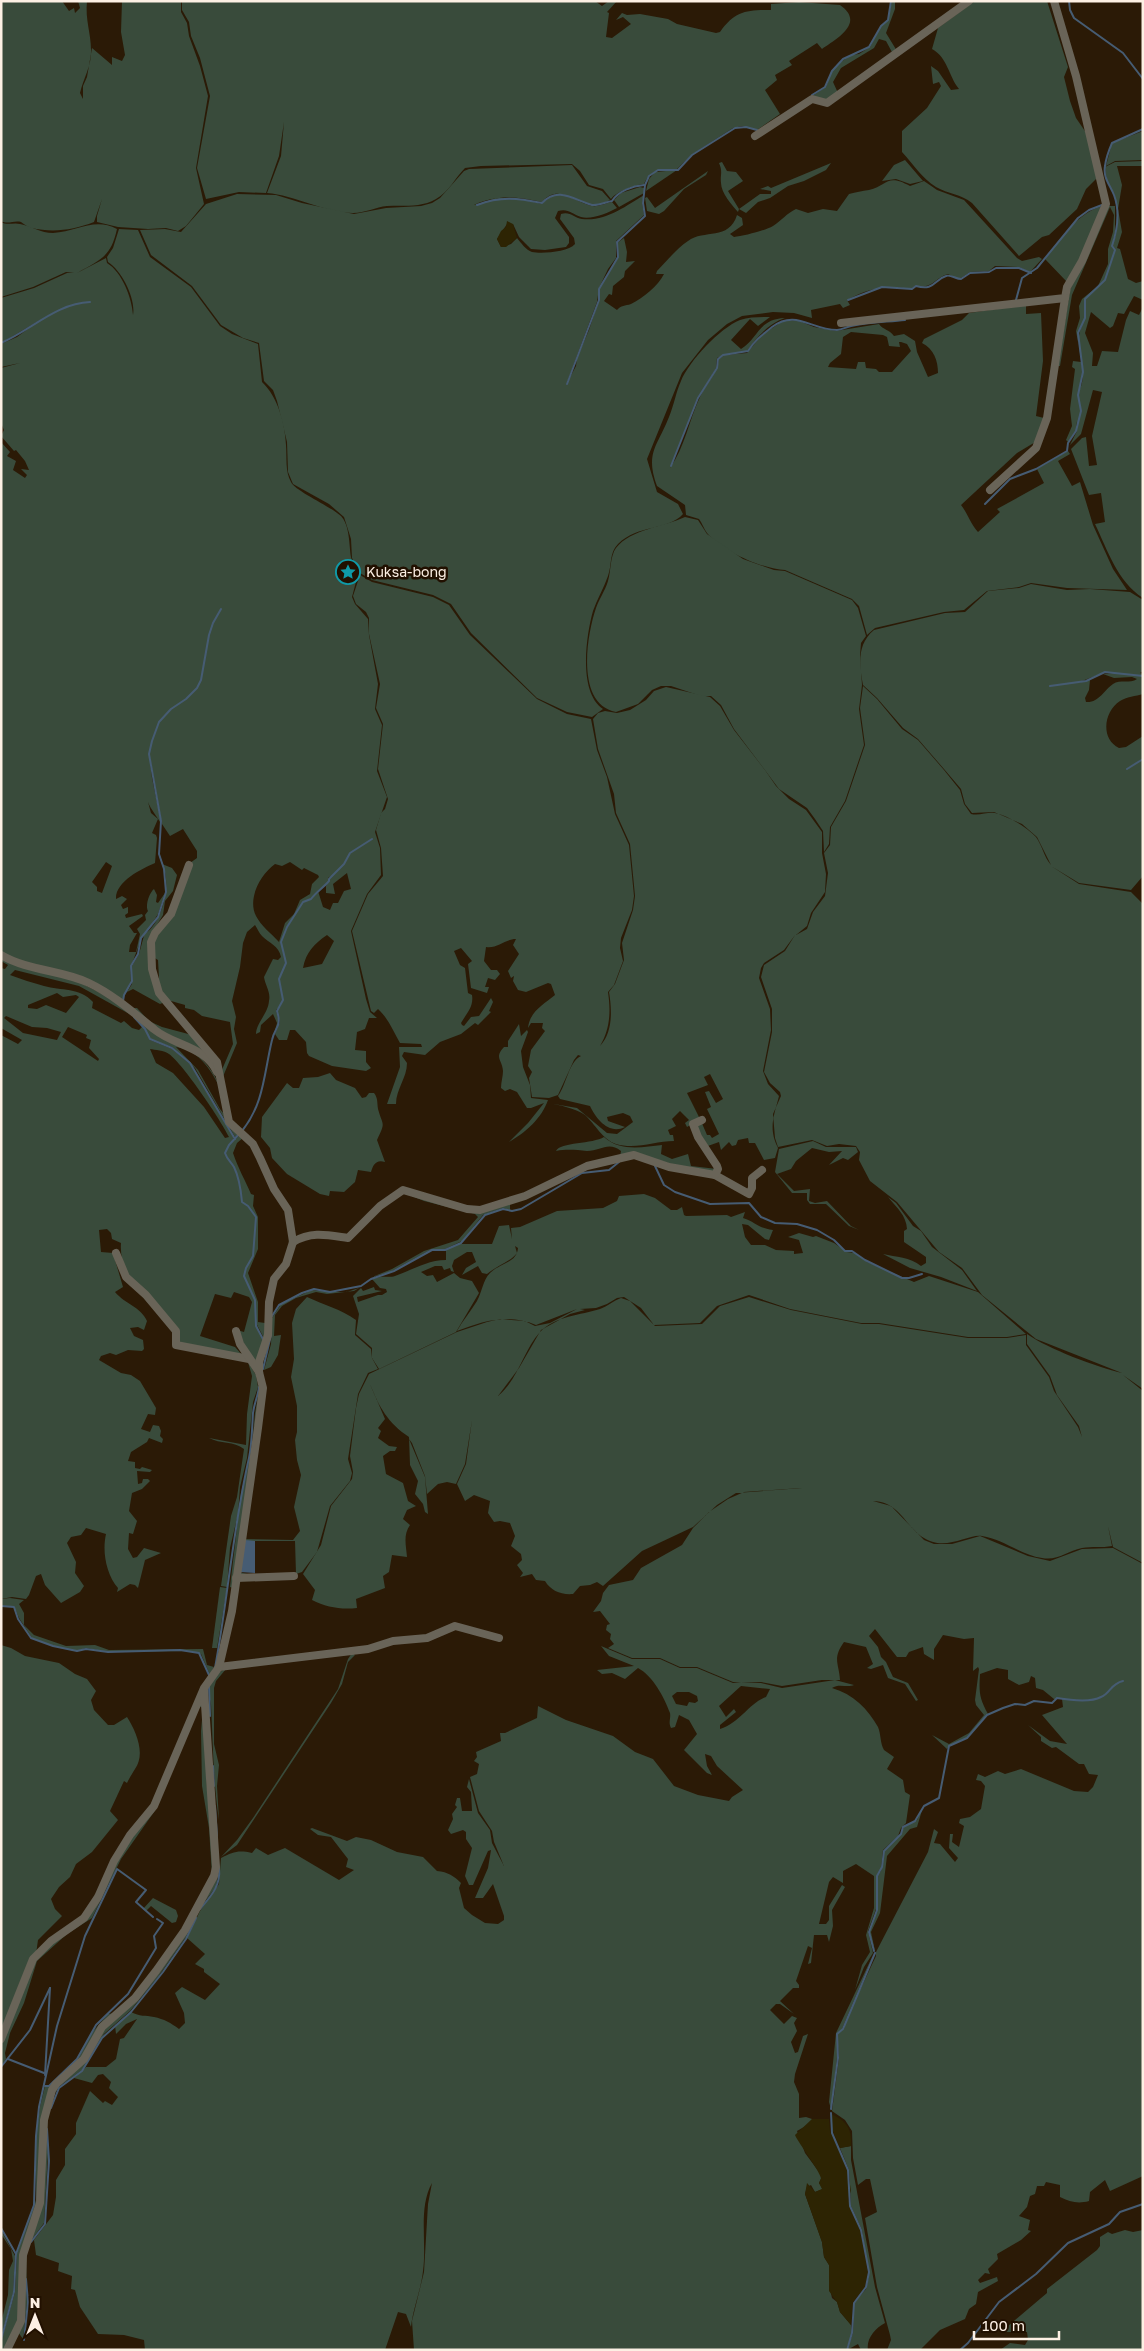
<svg xmlns="http://www.w3.org/2000/svg" width="1144" height="2351" viewBox="0 0 1144 2351" font-family="'Golos Text',sans-serif">
  <rect width="100%" height="100%" fill="#2b1a06"/>
  <g fill="#394b3b" fill-rule="evenodd">
    <path d="M 1,1 L 62,1 L 69,11 L 74,8 L 75,13 L 80,8 L 78,1 L 87,1 C 85,20 91,33 91,50 C 92,65 83,79 80,93 L 83,99 L 78,120 L 83,99 L 83,86 L 87,77 L 92,48 L 112,65 L 112,57 L 122,61 L 125,55 L 121,32 L 122,1 L 181,1 L 181,12 L 187,23 L 189,36 L 200,66 L 208,96 L 196,168 L 204,204 L 186,226 L 178,231 L 166,228 L 148,229 L 118,227 L 97,222 L 97,216 L 102,199 L 94,222 C 73,230 54,233 31,228 C 28,227 24,224 21,222 C 14,220 8,225 1,221 Z"/>
    <path d="M 182,1 L 595,1 L 602,6 L 609,1 L 617,1 L 607,12 L 609,13 L 606,37 L 612,38 L 631,24 L 623,17 L 616,20 L 622,13 L 627,15 L 640,14 L 668,19 L 677,24 L 716,33 L 720,32 C 735,11 746,10 771,10 L 771,4 L 799,2 L 840,5 C 866,23 836,39 822,49 L 817,43 L 789,61 L 792,65 L 775,75 L 777,80 L 765,90 L 780,114 L 757,130 L 742,126 L 733,128 L 691,155 L 677,169 C 661,170 651,168 644,184 C 635,185 617,191 611,199 L 603,189 L 589,185 L 580,171 L 572,164 L 481,166 L 465,168 C 455,178 449,192 436,199 C 421,208 403,205 387,206 C 376,207 365,213 353,213 C 326,213 294,195 267,193 L 281,156 L 284,122 L 279,156 L 266,193 L 239,192 L 206,199 L 197,168 L 210,96 L 200,58 L 191,36 L 189,22 L 182,10 Z"/>
    <polygon points="892,1 895,1 895,9 886,33 897,51 893,54 886,41 879,39 874,48 841,68 833,82 838,93 826,101 809,98 826,87 832,71 838,64 851,55 859,54 870,47 881,26 888,20"/>
    <path d="M 975,1 L 1047,1 L 1068,67 L 1064,77 L 1070,101 L 1076,118 L 1087,134 L 1097,178 L 1086,189 L 1077,209 L 1049,235 L 1042,237 L 1019,256 L 972,203 C 961,194 948,194 936,187 C 922,178 913,164 902,152 L 902,131 L 927,108 L 941,86 L 939,82 L 933,84 L 931,66 L 938,71 L 951,90 L 959,89 C 948,75 948,58 932,49 L 938,28 Z"/>
    <polygon points="1143,131 1143,160 1115,161 1106,166 1112,143"/>
    <polygon points="905,160 923,181 910,184 896,179 882,181 894,165"/>
    <path d="M 1143,161 L 1143,166 L 1117,166 L 1122,185 L 1118,209 L 1122,232 L 1117,248 L 1120,249 L 1128,279 L 1136,283 L 1143,281 L 1143,300 L 1134,296 L 1124,314 L 1118,313 L 1113,326 L 1110,328 L 1091,312 L 1085,333 L 1093,353 L 1092,366 L 1097,366 L 1102,351 L 1118,352 L 1126,320 L 1130,311 L 1139,315 L 1143,307 L 1143,598 C 1117,581 1108,551 1095,524 L 1105,522 L 1101,493 L 1089,495 L 1071,449 L 1082,438 L 1086,437 L 1089,466 L 1097,465 L 1092,436 L 1102,392 L 1093,390 L 1081,434 L 1070,445 L 1077,431 L 1077,421 L 1076,431 L 1068,442 L 1066,440 L 1072,426 L 1070,409 L 1075,369 L 1072,367 L 1073,361 L 1081,362 L 1083,372 L 1080,389 C 1089,368 1072,345 1082,326 L 1078,333 L 1078,342 L 1076,331 L 1080,318 L 1079,306 L 1082,299 L 1098,286 L 1108,264 L 1108,249 L 1113,232 L 1114,215 L 1110,207 L 1072,295 L 1060,366 L 1058,366 L 1070,290 L 1108,206 L 1115,206 L 1115,232 L 1112,246 L 1116,235 L 1117,210 L 1114,193 L 1107,182 L 1105,167 L 1115,162 Z"/>
    <path d="M 722,162 L 727,171 L 736,172 L 743,181 L 728,191 L 739,209 L 760,194 L 771,194 L 771,191 L 760,189 L 768,186 L 771,188 L 831,163 L 826,170 L 804,181 L 788,186 L 770,198 L 758,202 L 746,213 L 739,209 L 738,212 C 732,205 721,193 721,183 C 720,175 723,172 719,163 Z"/>
    <path d="M 572,165 L 587,186 L 602,191 L 610,200 C 606,202 600,205 595,205 C 576,205 559,182 542,202 C 518,197 497,194 474,205 L 497,198 L 516,198 L 542,204 C 560,185 573,201 592,206 C 598,207 606,203 612,202 L 617,208 C 608,213 591,220 581,217 C 572,214 568,208 558,211 L 555,218 L 569,237 L 569,243 L 566,247 L 545,250 L 531,249 L 519,237 L 513,224 L 507,224 L 497,239 L 501,247 L 511,244 L 517,238 C 521,243 526,250 532,252 C 542,254 568,252 575,244 L 574,238 L 560,219 L 561,214 C 570,211 574,218 582,219 C 605,222 626,206 644,195 L 642,203 L 644,215 L 616,241 L 616,258 L 608,269 L 599,288 L 597,302 L 566,385 L 576,366 L 577,358 L 589,330 L 599,300 L 600,288 L 618,256 L 617,243 L 624,238 L 627,252 L 626,262 L 635,261 L 625,271 L 624,277 L 613,286 L 612,295 L 609,294 L 604,301 L 617,310 C 621,305 625,306 631,304 C 643,298 658,286 664,274 L 656,274 L 657,271 C 667,261 676,249 688,241 C 704,229 729,241 737,215 L 742,218 L 743,225 L 730,234 L 734,237 C 743,236 764,231 773,226 C 781,221 787,213 796,209 L 808,213 L 823,209 L 837,211 L 849,194 C 856,192 862,191 869,190 C 888,185 887,173 910,186 L 924,181 L 937,190 L 964,200 L 1017,258 L 1022,261 L 1039,257 L 1042,259 L 1030,272 L 1019,267 L 995,266 L 989,271 L 970,272 L 961,278 L 955,278 L 948,274 C 934,278 934,289 915,286 L 911,289 C 887,285 869,288 847,300 L 850,305 L 843,308 L 840,304 L 811,310 L 812,318 L 794,313 L 773,312 L 742,316 L 727,324 L 708,340 L 682,373 L 647,459 L 657,492 L 678,504 L 683,514 C 668,531 638,524 618,544 C 609,553 612,565 608,576 C 604,588 597,599 593,611 C 586,636 578,692 603,709 L 592,717 L 567,712 L 537,698 L 471,633 L 451,604 L 433,595 L 372,580 L 360,573 L 352,558 L 351,539 L 344,517 L 329,504 L 293,484 L 288,472 L 287,442 L 277,401 L 273,390 L 264,381 L 259,343 L 243,338 L 221,325 L 192,286 L 151,255 L 140,230 L 165,229 L 181,232 L 206,204 L 237,194 L 276,195 L 302,203 L 354,214 L 386,208 L 421,206 L 432,203 L 440,198 L 464,171 L 469,169 Z"/>
    <polygon points="677,170 646,191 649,179 655,172"/>
    <polygon points="708,171 706,175 684,189 664,211 659,214 647,211 645,198 647,197 655,208"/>
    <polygon points="640,187 644,188 644,193 619,207 614,200 621,193"/>
    <path d="M 1103,206 L 1084,250 L 1067,282 L 1045,259 C 1060,240 1078,212 1103,206 Z"/>
    <path d="M 1,222 C 8,226 13,222 20,224 C 31,226 41,233 53,233 C 77,232 94,217 117,229 C 111,257 100,260 77,273 L 106,258 L 107,263 C 122,272 132,298 133,315 C 136,299 122,271 108,262 L 107,257 L 113,248 L 119,229 L 138,230 L 150,257 L 191,287 L 220,326 L 232,334 L 258,344 L 262,382 C 278,397 285,424 286,445 C 287,458 285,471 291,482 C 295,491 330,506 341,516 C 350,526 349,544 351,557 C 352,562 356,569 358,574 L 352,597 L 355,604 L 368,619 L 369,635 L 378,684 L 375,709 L 382,725 L 377,771 L 387,797 L 375,832 L 380,848 L 381,875 L 367,894 L 351,931 L 366,999 L 370,1012 L 377,1018 L 369,1018 L 365,1029 L 357,1032 L 355,1050 L 366,1051 L 366,1062 L 371,1068 L 366,1071 L 332,1066 L 309,1056 L 307,1053 L 306,1042 L 295,1030 L 290,1030 L 287,1040 L 279,1040 L 275,1034 L 280,1022 L 277,1011 L 281,1005 L 276,1010 L 279,1023 L 274,1034 L 277,1023 L 273,1014 L 261,1025 L 260,1032 L 256,1034 C 256,1023 268,1014 269,1001 C 271,992 265,985 264,977 L 273,959 L 278,960 L 281,957 C 279,946 269,943 262,936 C 259,933 257,928 255,925 L 247,932 L 243,943 L 240,967 L 232,1001 L 236,1017 L 234,1029 L 237,1043 L 222,1079 L 221,1072 L 233,1044 L 230,1022 L 202,1016 L 194,1010 L 185,1008 L 185,1005 C 167,999 164,1003 155,984 L 159,978 L 158,960 L 153,957 C 153,930 159,935 170,915 C 179,900 186,880 190,863 L 197,858 L 197,851 L 183,829 L 170,836 L 162,824 L 149,752 L 152,778 L 161,822 L 161,824 C 157,816 151,810 148,802 L 151,813 L 158,819 L 152,833 L 156,835 L 157,838 L 155,863 C 141,869 115,882 116,899 L 122,896 L 127,899 L 121,905 L 123,909 L 128,907 L 128,913 L 125,915 L 126,918 L 142,914 L 143,916 L 129,926 L 134,933 L 137,933 L 130,945 L 129,952 L 136,952 L 140,934 L 137,929 L 146,920 L 145,915 L 148,911 C 145,906 149,893 154,889 L 157,895 L 156,902 L 158,903 L 165,893 L 158,914 L 146,933 C 163,921 172,882 162,864 L 172,868 L 177,875 L 173,891 L 165,901 L 163,915 L 149,938 L 152,978 L 158,996 L 165,1002 L 160,1004 L 133,989 L 127,992 L 132,984 L 132,966 L 139,954 L 145,932 C 143,934 131,965 131,969 C 130,974 132,980 130,985 C 128,992 123,994 123,1003 L 89,982 L 57,975 L 1,955 L 1,442 L 10,452 L 7,456 L 16,461 L 13,470 L 25,478 L 27,475 L 21,469 L 29,470 L 25,461 L 16,450 L 14,451 L 1,436 L 4,430 L 1,423 L 1,368 L 20,363 L 1,367 L 1,344 L 17,337 L 40,320 L 1,343 L 1,298 L 34,288 L 67,273 L 74,273 L 66,272 L 33,287 L 1,297 ZM 106,862 L 112,866 L 102,893 L 97,891 L 97,887 L 92,882 ZM 290,862 L 302,870 L 304,868 L 318,875 L 319,877 L 312,884 L 310,894 L 300,900 L 294,914 L 285,923 L 279,942 C 271,933 261,926 256,916 C 247,898 261,874 275,864 L 282,866 ZM 347,873 L 351,889 L 344,891 L 338,903 L 333,903 L 330,910 L 323,907 L 318,891 L 328,882 L 328,878 L 331,876 L 326,886 L 326,893 L 335,894 L 333,884 ZM 327,935 L 334,941 L 322,964 L 303,968 C 306,952 314,944 327,935 Z"/>
    <path d="M 1026,305 L 1026,314 L 1041,313 L 1043,361 L 1036,416 L 1044,418 L 1037,441 L 1017,453 L 961,505 C 968,514 970,523 978,532 L 1000,512 L 997,509 L 1044,483 L 1037,469 L 1068,451 L 1070,454 L 1058,461 L 1072,486 L 1080,482 L 1093,525 L 1113,569 L 1127,590 L 1067,588 L 1031,583 L 1019,587 L 987,591 L 964,610 L 944,612 L 875,628 L 867,635 L 859,606 L 852,599 L 785,570 C 762,569 722,551 707,533 C 704,529 702,523 699,519 L 686,515 L 685,505 L 657,486 C 645,453 657,447 669,417 C 674,405 676,392 681,381 C 689,361 720,328 740,320 C 749,317 760,317 770,317 L 758,326 L 750,319 L 731,340 L 741,349 C 759,338 758,319 785,318 C 769,323 756,338 747,351 L 724,355 L 717,358 L 716,368 L 698,398 L 670,468 C 685,447 689,420 700,397 C 706,384 717,374 719,359 L 724,355 L 747,353 L 761,336 L 784,320 L 799,321 L 814,327 L 836,331 L 879,324 C 883,330 889,329 894,336 L 904,334 L 915,341 L 917,352 L 928,377 L 938,373 C 938,361 934,349 922,343 L 924,339 L 962,320 L 969,313 ZM 851,332 L 883,335 L 887,337 L 889,346 L 900,347 L 899,342 L 901,342 L 907,344 L 911,351 L 892,372 L 879,372 L 876,369 L 866,368 L 865,362 L 858,362 L 856,369 L 828,367 L 830,363 L 841,354 L 843,337 Z"/>
    <path d="M 685,517 L 698,520 L 707,534 L 743,559 L 774,570 L 785,571 L 852,600 L 858,608 L 866,636 L 861,643 L 860,655 L 862,685 L 859,709 L 864,745 L 845,801 L 830,827 L 829,844 L 824,852 L 823,831 L 815,819 L 807,808 L 779,789 L 734,729 L 721,705 L 711,696 L 701,696 L 671,686 L 661,686 L 652,690 L 638,704 L 616,712 C 576,705 586,637 596,608 C 599,599 605,591 608,581 C 611,571 610,556 616,548 C 631,529 663,527 685,517 Z"/>
    <path d="M 360,575 L 372,582 L 433,597 L 449,605 L 470,635 L 537,699 L 567,714 L 591,719 L 597,750 L 607,777 L 615,814 L 629,845 L 634,896 L 632,910 L 621,938 L 620,948 L 623,961 L 614,985 L 608,992 C 611,1012 610,1029 600,1046 C 613,1032 612,1010 609,992 L 615,984 L 624,960 L 622,943 L 633,910 L 635,896 L 630,844 L 616,813 L 614,794 L 598,749 L 593,719 L 598,713 L 605,711 L 617,713 L 630,710 L 646,700 L 654,691 L 666,687 L 710,697 L 720,706 L 734,730 L 765,770 L 776,786 L 789,799 L 806,810 L 822,832 L 822,853 L 826,874 L 825,892 L 811,913 L 807,926 L 796,935 L 807,929 L 813,912 L 825,896 L 828,873 L 824,853 L 830,845 L 831,827 L 846,801 L 865,745 L 860,708 L 863,686 L 877,699 L 902,729 L 918,740 L 944,770 L 960,790 L 964,804 L 971,814 C 979,816 987,812 995,813 C 1009,816 1026,827 1036,837 C 1042,845 1044,857 1051,865 L 1037,837 L 1022,824 L 994,812 L 972,813 L 965,804 L 961,789 L 944,769 L 918,739 L 903,728 L 877,698 L 863,685 C 859,664 857,644 874,630 L 945,613 L 965,612 L 988,591 L 1019,588 L 1031,584 L 1067,590 L 1090,589 L 1130,592 L 1143,600 L 1143,671 L 1140,673 L 1143,674 L 1143,694 C 1136,696 1126,697 1120,701 C 1104,711 1100,739 1119,748 L 1126,747 L 1143,736 L 1143,758 L 1129,768 L 1143,759 L 1143,876 L 1131,890 L 1079,883 L 1051,866 L 1079,884 L 1131,892 L 1143,904 L 1143,1389 L 1123,1375 L 1143,1391 L 1143,1563 L 1113,1547 L 1108,1526 L 1112,1546 C 1102,1548 1092,1546 1082,1548 C 1067,1551 1058,1561 1042,1558 C 1021,1555 1003,1539 982,1536 C 969,1534 949,1549 930,1541 C 906,1532 903,1502 873,1501 L 891,1506 L 924,1540 L 934,1544 L 952,1544 L 980,1536 L 1028,1556 L 1050,1561 L 1082,1549 L 1113,1548 L 1143,1564 L 1143,2176 L 1110,2191 L 1105,2180 L 1090,2192 L 1089,2201 C 1078,2204 1070,2202 1060,2197 L 1060,2185 L 1046,2182 L 1044,2186 L 1037,2186 L 1035,2194 L 1030,2196 L 1027,2207 L 1019,2216 L 1030,2220 L 1028,2230 L 1031,2231 L 1021,2240 L 997,2254 L 998,2259 L 988,2269 L 990,2274 L 985,2273 L 978,2280 L 980,2283 L 997,2277 L 998,2281 L 978,2292 L 976,2304 L 969,2309 L 965,2319 L 940,2330 L 920,2350 L 887,2350 L 891,2340 L 890,2335 L 877,2287 L 865,2218 L 877,2212 L 870,2179 L 866,2179 L 858,2185 L 853,2158 L 852,2131 L 845,2120 L 832,2111 L 839,2058 L 837,2034 L 844,2029 L 847,2018 L 876,1956 L 876,1952 L 928,1852 L 934,1829 L 938,1832 L 934,1843 L 940,1844 L 955,1862 L 958,1858 L 949,1848 L 950,1834 L 953,1834 L 952,1842 L 959,1847 L 964,1826 L 959,1823 L 960,1819 L 970,1817 L 981,1809 L 985,1786 L 981,1781 L 976,1780 L 978,1774 L 985,1777 L 998,1771 L 1005,1774 L 1021,1769 L 1074,1791 L 1088,1792 L 1093,1787 L 1098,1775 L 1089,1774 L 1084,1764 L 1079,1764 L 1056,1747 L 1052,1748 L 1041,1741 L 1041,1737 L 1028,1725 L 1050,1741 L 1067,1744 L 1042,1715 L 1063,1707 L 1062,1699 L 1070,1699 L 1054,1699 L 1043,1690 L 1036,1688 L 1035,1678 L 1031,1676 L 1029,1682 L 1019,1685 L 1008,1679 L 1008,1670 L 997,1668 L 980,1674 C 979,1692 979,1698 988,1714 L 966,1738 L 949,1746 L 947,1749 L 932,1735 L 949,1744 L 969,1733 L 984,1715 L 976,1705 L 975,1700 L 979,1669 L 978,1667 L 973,1671 L 974,1638 L 964,1639 L 943,1635 L 934,1649 L 934,1660 L 924,1654 L 923,1647 L 909,1652 L 906,1657 L 897,1657 L 875,1629 L 869,1636 L 878,1647 L 881,1657 L 886,1662 L 893,1677 L 908,1683 L 918,1700 L 916,1701 L 905,1684 L 888,1678 L 883,1665 L 871,1669 L 867,1668 L 873,1664 L 866,1647 L 844,1642 C 832,1659 839,1663 840,1680 L 822,1680 L 782,1686 L 761,1682 L 741,1683 L 733,1682 L 697,1667 L 680,1667 L 660,1658 L 632,1658 L 608,1648 L 614,1644 L 610,1639 L 611,1634 L 606,1630 L 607,1625 L 610,1624 L 600,1611 L 593,1612 L 601,1601 L 603,1593 L 609,1585 L 633,1580 L 641,1568 L 682,1545 L 693,1528 L 709,1512 L 728,1499 L 744,1492 L 802,1488 L 736,1493 L 717,1505 L 693,1527 L 642,1551 L 603,1586 L 597,1582 L 590,1585 L 580,1586 L 573,1594 C 561,1595 551,1591 545,1581 L 536,1580 L 532,1574 L 520,1577 L 523,1573 L 517,1565 L 522,1560 L 521,1554 L 511,1546 L 515,1536 L 510,1523 L 500,1521 L 494,1522 L 488,1513 L 490,1501 L 474,1495 L 465,1501 L 457,1484 L 466,1464 L 472,1420 L 465,1464 L 456,1484 L 447,1482 L 438,1484 L 427,1494 L 425,1476 L 412,1443 L 409,1439 L 425,1477 L 428,1514 L 425,1512 L 423,1504 L 415,1494 L 418,1481 L 410,1465 L 409,1437 C 388,1423 379,1407 370,1384 L 385,1419 L 378,1428 L 381,1431 L 378,1438 L 389,1446 L 397,1447 L 395,1451 L 390,1451 L 383,1456 L 386,1474 L 403,1483 L 408,1501 L 416,1506 L 407,1510 L 403,1519 L 410,1525 C 403,1535 406,1545 407,1557 L 392,1555 L 389,1572 L 383,1576 L 385,1588 L 356,1599 L 357,1608 C 341,1610 326,1607 312,1600 L 315,1590 L 303,1574 L 321,1545 L 331,1506 L 352,1479 L 353,1472 L 350,1456 L 356,1408 L 359,1394 L 369,1374 L 457,1332 L 487,1322 L 500,1319 L 525,1321 L 535,1326 L 550,1323 L 577,1309 L 536,1325 C 509,1313 483,1321 457,1331 C 463,1320 471,1311 477,1301 C 482,1292 483,1280 490,1273 C 500,1263 517,1263 518,1248 L 515,1246 L 517,1253 C 512,1261 496,1266 487,1274 L 482,1273 L 478,1266 L 462,1275 L 466,1268 L 476,1262 L 472,1252 L 467,1252 L 454,1260 L 452,1266 L 454,1272 L 451,1271 L 450,1268 L 444,1270 L 442,1266 L 435,1266 L 421,1272 L 427,1276 L 433,1275 L 437,1282 L 454,1273 L 460,1278 L 472,1281 L 479,1293 L 456,1332 L 379,1369 L 372,1358 L 372,1348 L 356,1334 L 359,1314 L 353,1296 L 361,1288 L 363,1291 L 374,1287 L 375,1290 L 382,1291 L 357,1297 L 358,1302 L 378,1295 L 382,1295 L 387,1292 L 386,1289 L 380,1288 L 372,1279 C 381,1275 389,1278 395,1276 C 413,1270 427,1260 446,1260 L 446,1250 L 458,1244 L 492,1244 L 499,1226 L 509,1225 L 512,1239 L 511,1228 L 520,1227 L 557,1211 L 603,1208 L 617,1201 L 619,1196 L 644,1194 L 655,1198 L 671,1210 L 677,1210 L 682,1207 L 684,1215 L 686,1216 L 727,1215 L 731,1217 L 745,1212 L 743,1218 C 756,1222 757,1228 773,1230 L 769,1240 L 765,1239 L 748,1225 L 742,1224 L 745,1237 L 751,1245 L 765,1245 L 776,1250 L 794,1251 L 794,1254 L 803,1253 L 799,1240 L 788,1237 L 799,1233 L 813,1237 L 816,1236 L 834,1243 L 847,1252 L 855,1253 L 867,1262 L 914,1282 L 929,1276 L 978,1292 L 1026,1334 L 1007,1337 L 968,1337 L 879,1323 L 861,1323 L 790,1309 L 749,1295 L 717,1306 L 700,1323 L 654,1325 L 641,1308 L 624,1297 L 617,1298 L 607,1304 L 596,1308 L 580,1309 L 585,1310 L 570,1314 L 541,1330 L 519,1368 L 498,1396 C 518,1380 523,1351 540,1332 C 555,1316 581,1315 600,1309 C 608,1306 613,1301 621,1298 L 630,1301 L 655,1326 L 702,1324 L 720,1306 L 749,1297 L 791,1310 L 862,1324 L 879,1324 L 968,1338 L 1007,1338 L 1026,1335 L 1026,1345 L 1049,1377 L 1054,1391 L 1078,1427 L 1082,1437 L 1079,1426 L 1057,1395 L 1050,1376 L 1027,1344 L 1027,1334 C 1048,1349 1097,1367 1122,1373 L 1036,1339 L 982,1295 L 962,1268 L 939,1252 L 897,1202 L 870,1181 L 859,1160 L 860,1152 L 856,1146 L 839,1144 L 827,1146 L 812,1140 L 778,1147 L 775,1138 L 773,1114 L 781,1096 L 780,1092 L 770,1083 L 764,1072 L 772,1032 L 772,1009 L 761,977 L 764,965 L 785,951 L 795,935 L 784,950 L 764,963 L 761,968 L 759,978 L 770,1009 L 771,1030 L 763,1071 L 768,1084 L 779,1096 C 774,1116 768,1128 778,1148 L 775,1158 L 764,1160 L 755,1143 L 749,1143 L 748,1138 L 738,1140 L 736,1145 L 732,1146 L 729,1142 L 721,1150 L 719,1142 L 705,1147 L 694,1125 L 701,1121 L 707,1135 L 710,1135 L 712,1138 L 719,1134 L 707,1109 L 711,1107 L 705,1092 L 709,1091 L 716,1103 L 723,1099 L 710,1074 L 704,1077 L 708,1085 L 687,1093 L 700,1119 L 687,1127 L 685,1123 L 689,1120 L 680,1111 L 672,1119 L 676,1126 L 668,1130 L 670,1135 L 673,1135 L 674,1141 C 655,1141 636,1150 616,1144 C 603,1140 595,1124 585,1115 C 575,1108 559,1105 548,1103 L 577,1108 L 607,1133 L 617,1134 L 633,1122 L 630,1116 L 623,1113 L 607,1117 L 608,1121 L 625,1127 C 609,1135 596,1119 590,1106 L 560,1099 L 558,1096 C 566,1086 569,1061 581,1056 L 578,1055 L 574,1060 L 558,1095 L 549,1098 L 532,1097 L 529,1078 L 532,1072 L 528,1066 L 531,1050 L 545,1031 L 542,1028 L 543,1023 L 531,1023 L 528,1028 C 530,1011 543,1005 555,995 L 551,984 L 548,983 L 526,992 L 518,990 L 513,981 L 514,976 L 511,978 L 508,971 L 519,954 L 513,945 L 516,939 C 505,939 497,949 486,947 L 484,961 L 491,970 L 497,970 L 500,974 L 495,980 L 488,978 L 485,987 L 489,987 L 487,993 L 471,988 L 468,964 L 472,961 L 461,948 L 454,951 L 460,965 L 465,968 L 468,993 L 472,995 C 474,1007 466,1014 461,1023 L 462,1025 L 464,1026 L 471,1017 L 479,1016 L 491,998 L 493,1002 L 489,1011 L 491,1012 L 478,1025 L 475,1023 L 461,1034 L 440,1042 L 425,1055 L 404,1052 L 402,1056 L 407,1063 C 407,1078 396,1089 396,1104 L 387,1104 L 400,1067 L 399,1047 L 422,1047 L 421,1044 L 400,1043 C 393,1031 389,1019 378,1009 L 374,1013 L 371,1011 L 352,931 L 368,894 L 383,876 L 381,848 L 376,830 L 381,813 L 385,809 L 388,799 L 378,769 L 383,724 L 376,708 L 380,684 L 369,634 L 369,618 L 366,612 L 356,604 L 353,596 ZM 1105,672 L 1114,673 L 1103,674 L 1114,678 L 1132,677 L 1137,679 C 1130,684 1120,679 1113,684 C 1104,690 1099,703 1086,702 L 1085,698 L 1089,690 L 1090,680 L 1077,683 Z"/>
    <path d="M 1,956 L 56,976 L 77,981 L 108,997 L 133,1016 L 79,986 L 15,970 L 10,975 C 21,979 33,983 44,986 C 61,991 80,987 93,1002 L 92,1008 L 121,1023 L 124,1021 L 132,1028 L 139,1030 L 142,1027 L 127,1008 C 158,1028 209,1051 220,1088 C 211,1069 198,1050 176,1047 L 198,1070 L 220,1109 L 239,1133 L 235,1137 L 195,1068 L 172,1047 L 150,1039 L 144,1028 L 150,1040 L 172,1049 L 190,1064 L 233,1136 L 233,1141 L 241,1134 L 244,1137 L 237,1143 L 233,1153 C 238,1168 245,1180 251,1194 L 254,1195 L 253,1206 L 258,1217 L 258,1249 L 248,1273 L 258,1302 L 258,1322 L 265,1323 L 265,1340 L 256,1323 L 264,1343 L 257,1361 L 250,1357 L 237,1330 L 244,1332 L 252,1302 L 249,1297 L 234,1292 L 231,1298 L 215,1294 L 200,1336 L 235,1347 L 244,1357 L 179,1343 L 180,1335 C 156,1310 118,1281 121,1243 L 112,1239 L 111,1233 L 107,1229 L 99,1230 L 101,1252 L 113,1253 L 123,1287 L 115,1292 C 125,1304 141,1307 147,1321 L 144,1330 L 138,1327 L 130,1328 L 134,1336 L 143,1340 L 144,1349 L 142,1351 L 128,1350 L 116,1355 L 110,1353 L 101,1356 L 99,1360 L 121,1373 L 131,1375 L 140,1381 L 156,1408 L 155,1415 L 148,1414 L 141,1429 L 150,1432 L 153,1425 L 159,1426 L 161,1431 L 160,1436 L 163,1439 L 162,1443 L 149,1438 L 147,1442 L 131,1452 L 128,1461 L 135,1462 L 135,1468 L 140,1469 L 142,1467 L 152,1470 L 150,1472 L 137,1471 L 138,1484 L 142,1483 L 143,1479 L 148,1479 L 150,1481 L 142,1489 L 132,1493 L 129,1511 L 137,1521 L 133,1534 L 129,1533 L 128,1549 L 133,1558 L 137,1557 L 144,1548 L 161,1553 L 145,1560 L 138,1588 L 135,1585 L 130,1584 L 117,1592 L 118,1588 C 106,1574 102,1551 106,1534 L 86,1528 L 81,1535 L 71,1537 L 67,1543 L 76,1562 L 75,1573 L 84,1586 L 80,1592 L 61,1603 L 45,1585 L 41,1574 L 36,1576 L 29,1595 L 26,1599 L 12,1597 L 1,1599 L 1,1035 L 18,1044 L 22,1040 L 1,1028 L 1,968 L 5,969 L 8,965 L 1,961 ZM 57,993 L 63,997 L 76,995 L 79,997 L 66,1013 L 46,1005 L 37,1009 L 28,1008 L 28,1005 ZM 6,1016 L 32,1027 L 47,1028 L 61,1032 L 57,1040 L 23,1033 L 4,1018 ZM 68,1027 L 87,1035 L 86,1038 L 91,1040 L 89,1048 L 99,1059 L 98,1061 L 62,1037 ZM 150,1049 C 155,1050 164,1050 169,1054 C 183,1064 221,1120 229,1137 L 225,1138 L 204,1107 L 173,1073 L 156,1063 Z"/>
    <polygon points="132,1008 137,1008 149,1021 162,1027 192,1035 215,1067 169,1038"/>
    <path d="M 519,1024 L 521,1036 L 527,1030 L 528,1032 L 521,1051 L 523,1067 L 530,1085 L 531,1098 L 548,1100 C 542,1118 525,1133 509,1142 L 528,1123 L 544,1103 L 531,1108 L 527,1108 L 517,1092 L 510,1089 L 505,1091 L 501,1088 C 501,1082 503,1076 503,1071 C 502,1059 494,1058 504,1047 L 508,1047 L 508,1041 Z"/>
    <path d="M 330,1073 L 336,1080 L 355,1088 L 362,1098 L 366,1097 L 369,1093 L 374,1093 C 378,1098 377,1102 378,1109 C 383,1127 386,1121 377,1140 L 385,1162 C 376,1159 373,1165 371,1172 L 358,1170 L 355,1182 L 344,1192 L 330,1191 L 329,1196 L 320,1194 L 287,1174 L 272,1158 L 270,1148 L 261,1137 L 262,1117 L 287,1083 L 293,1088 L 299,1088 L 303,1078 L 318,1077 Z"/>
    <path d="M 604,1137 C 620,1152 643,1147 662,1145 L 661,1154 L 672,1159 L 688,1154 L 691,1166 L 717,1169 L 716,1171 L 704,1173 L 650,1158 L 620,1157 L 621,1151 C 608,1141 601,1151 587,1151 C 576,1150 567,1149 556,1151 C 560,1142 593,1144 604,1137 Z"/>
    <polygon points="813,1141 826,1147 856,1147 858,1152 848,1160 843,1158 829,1165 842,1151 829,1152 812,1148 796,1161 791,1169 777,1174 794,1191 810,1189 809,1201 815,1203 827,1201 851,1226 859,1230 849,1226 826,1204 810,1204 807,1200 807,1193 792,1193 775,1172 779,1149"/>
    <polygon points="407,1194 468,1210 510,1202 510,1210 503,1208 483,1215 462,1241 443,1250 430,1250 390,1272 372,1277 392,1269 424,1251 458,1240 478,1217 475,1214 424,1201"/>
    <path d="M 888,1197 L 896,1203 L 913,1226 L 921,1231 L 932,1247 L 962,1270 L 977,1291 L 941,1277 L 910,1268 L 883,1254 C 896,1257 910,1257 921,1266 L 926,1263 L 926,1257 L 904,1242 L 904,1231 L 907,1229 C 906,1215 897,1208 888,1197 Z"/>
    <polygon points="359,1288 354,1291 327,1294 316,1292 296,1298 282,1306 275,1315 274,1336 281,1335 278,1355 271,1367 264,1370 271,1344 272,1318 281,1304 312,1290 332,1292 347,1292"/>
    <path d="M 307,1297 C 324,1305 341,1309 356,1320 L 355,1335 L 371,1349 L 372,1358 L 378,1369 L 368,1373 L 358,1394 L 348,1459 L 352,1473 L 350,1481 L 330,1506 L 317,1552 L 302,1572 L 296,1574 L 295,1541 L 245,1541 L 239,1572 L 247,1574 L 238,1574 L 242,1539 L 293,1540 L 300,1531 L 294,1507 L 301,1475 L 297,1460 L 295,1440 L 297,1432 L 297,1406 L 291,1377 L 294,1359 L 292,1323 L 296,1309 Z"/>
    <path d="M 248,1362 L 256,1375 L 258,1387 L 253,1402 L 247,1458 L 240,1487 L 238,1514 L 230,1548 L 227,1587 L 221,1586 L 231,1516 L 237,1497 L 244,1449 C 234,1441 220,1444 209,1438 L 246,1445 L 247,1414 L 252,1376 Z"/>
    <polygon points="261,1380 233,1588 230,1587 241,1493 252,1447 255,1413"/>
    <polygon points="220,1587 227,1588 217,1648 212,1648"/>
    <polygon points="10,1598 24,1600 19,1604 24,1613 24,1625 34,1635 66,1646 95,1645 109,1650 203,1649 207,1665 214,1667 210,1675 201,1654 190,1651 108,1652 86,1648 77,1651 53,1646 32,1638 19,1618 14,1606 1,1606 1,1599"/>
    <path d="M 1,1645 L 11,1648 L 25,1656 L 59,1663 L 75,1674 L 87,1679 L 96,1691 L 91,1700 L 94,1710 L 108,1725 L 114,1725 L 127,1717 C 136,1731 146,1754 135,1769 C 132,1774 130,1777 127,1783 L 124,1781 L 110,1811 L 118,1820 L 92,1852 L 76,1864 L 70,1877 L 59,1887 L 51,1899 L 55,1909 L 62,1916 L 38,1940 L 36,1954 L 1,2038 Z"/>
    <path d="M 601,1646 L 632,1659 L 660,1659 L 680,1668 L 697,1668 L 733,1683 L 761,1683 L 782,1688 L 835,1680 L 854,1685 C 847,1688 839,1683 832,1688 C 853,1694 868,1709 878,1727 C 881,1734 880,1743 884,1750 L 894,1757 L 887,1769 L 903,1780 L 905,1792 L 910,1795 L 906,1823 L 901,1828 L 898,1836 L 883,1850 L 881,1869 L 877,1875 L 876,1909 L 868,1931 L 873,1953 L 864,1967 L 855,1990 L 862,1965 L 870,1952 L 866,1935 L 874,1908 L 874,1876 L 856,1864 L 843,1871 L 843,1883 L 833,1877 L 829,1882 L 819,1924 L 826,1924 L 829,1920 L 829,1906 L 842,1885 L 845,1887 L 832,1910 L 833,1926 L 829,1942 L 827,1935 L 814,1935 L 811,1963 L 808,1964 L 812,1948 L 808,1946 L 796,1981 L 799,1985 L 799,1988 L 793,1988 L 780,2001 L 794,2014 L 780,2004 L 776,2004 L 770,2010 L 784,2024 L 792,2016 L 797,2018 L 794,2023 L 797,2031 L 791,2042 L 795,2053 L 798,2052 L 803,2036 L 808,2034 L 795,2074 L 794,2082 L 799,2094 L 799,2118 L 806,2117 L 812,2119 L 811,2123 L 797,2131 L 805,2153 L 822,2176 L 819,2183 L 823,2189 L 815,2192 L 811,2185 L 807,2187 L 805,2194 L 822,2242 L 824,2257 L 829,2265 L 829,2285 L 832,2298 L 837,2302 L 840,2312 L 851,2325 L 852,2334 L 846,2350 L 414,2350 L 412,2321 L 424,2272 L 428,2204 L 432,2183 C 418,2208 427,2243 423,2271 C 421,2290 413,2308 411,2327 L 406,2314 L 398,2312 L 385,2350 L 145,2350 L 144,2340 L 124,2335 L 98,2334 L 80,2307 L 75,2290 L 71,2289 L 72,2276 L 58,2271 L 59,2263 L 36,2255 L 34,2240 L 53,2215 L 56,2197 L 56,2180 L 65,2165 L 65,2149 L 76,2134 L 76,2123 L 90,2091 L 103,2103 L 105,2101 L 112,2105 L 118,2097 L 109,2088 L 111,2082 L 103,2074 L 98,2075 L 92,2083 L 74,2078 L 86,2067 L 106,2067 L 116,2059 L 120,2039 L 124,2038 L 137,2019 L 126,2024 L 116,2034 L 115,2025 L 131,2012 C 140,2017 145,2015 154,2017 C 164,2019 171,2023 179,2029 L 185,2023 L 184,2013 L 175,1993 L 182,1987 L 205,2000 L 220,1984 L 204,1972 L 204,1969 L 195,1964 L 205,1954 L 187,1938 L 200,1911 L 219,1884 L 221,1858 C 233,1852 238,1850 252,1853 L 256,1848 L 268,1855 L 285,1848 L 339,1880 L 354,1870 L 346,1867 L 348,1859 L 331,1837 L 318,1835 L 310,1829 L 312,1828 L 347,1841 L 356,1837 L 371,1840 L 397,1852 L 423,1857 L 437,1871 C 448,1872 454,1876 461,1883 L 459,1888 L 464,1908 L 472,1915 L 485,1923 L 498,1924 L 504,1920 L 504,1916 L 493,1884 L 483,1898 L 475,1898 L 488,1868 L 491,1850 L 488,1851 L 473,1885 L 469,1885 L 465,1876 L 472,1848 L 466,1839 L 466,1832 L 463,1830 L 451,1834 L 448,1830 L 453,1819 L 452,1814 L 457,1807 L 455,1805 L 457,1798 L 460,1798 L 462,1811 L 472,1811 L 471,1792 L 467,1787 L 469,1779 L 478,1813 L 490,1830 L 492,1843 L 504,1866 L 494,1842 L 492,1831 L 479,1811 L 470,1777 L 477,1774 L 479,1764 L 474,1761 L 477,1757 L 476,1752 L 501,1741 L 500,1733 L 505,1733 L 537,1718 L 538,1706 L 566,1720 L 613,1736 L 635,1752 L 653,1759 L 674,1786 L 698,1795 L 729,1801 L 732,1797 L 743,1790 L 717,1766 L 711,1756 L 705,1754 L 707,1766 L 712,1775 L 707,1773 L 684,1750 L 697,1734 L 689,1720 L 679,1715 L 675,1727 L 671,1728 C 668,1722 671,1719 670,1713 C 664,1697 653,1676 638,1668 L 625,1679 L 612,1673 L 602,1674 L 597,1670 L 634,1666 L 609,1656 ZM 741,1686 L 770,1689 L 766,1697 C 749,1703 740,1723 720,1729 L 720,1725 L 736,1712 L 734,1709 L 726,1717 L 719,1706 ZM 677,1692 L 689,1692 L 697,1696 L 698,1701 L 695,1703 L 689,1702 L 687,1706 L 676,1704 L 672,1696 Z"/>
    <polygon points="352,1653 355,1655 348,1662 342,1684 331,1703 237,1845 221,1857 237,1840 253,1818 338,1689 348,1659"/>
    <path d="M 226,1669 L 216,1681 L 214,1688 L 214,1744 L 219,1765 L 217,1786 L 219,1820 C 213,1781 213,1743 211,1704 C 210,1698 207,1690 210,1684 C 213,1677 219,1671 226,1669 Z"/>
    <polygon points="200,1702 204,1704 207,1789 211,1805 214,1871 185,1927 186,1921 212,1875 209,1828 202,1786 201,1731 203,1708 199,1706"/>
    <polygon points="159,1801 154,1812 121,1859 92,1918 67,1934 37,1961 24,2003 10,2033 5,2053 6,2059 1,2066 1,2045 30,1967 39,1955 69,1930 79,1925 123,1850"/>
    <polygon points="923,1807 917,1827 910,1829 887,1856 880,1913 871,1932 875,1951 869,1933 877,1910 877,1876 881,1871 884,1851 901,1834 904,1827 917,1820"/>
    <polygon points="218,1875 216,1887 199,1909 186,1937 158,1977 130,2011 104,2034 82,2070 60,2086 55,2093 47,2118 48,2153 44,2223 30,2242 26,2251 27,2303 23,2339 18,2332 22,2321 24,2254 42,2202 45,2119 49,2099 58,2083 85,2059 103,2028 136,1999 165,1961 186,1930 215,1877"/>
    <polygon points="153,1898 176,1910 178,1916 176,1922 172,1923 151,1906 146,1911 143,1909"/>
    <polygon points="874,1953 842,2029 837,2034 837,2058 831,2109 829,2102 836,2033"/>
    <polygon points="116,2013 89,2049 49,2094 40,2195 27,2234 20,2318 6,2350 1,2350 1,2342 15,2292 17,2253 36,2200 36,2136 40,2107 45,2086 48,2087 78,2059 90,2035 108,2014"/>
    <path d="M 851,2146 L 851,2160 L 875,2287 L 885,2323 C 875,2328 866,2339 868,2350 L 861,2350 L 858,2344 L 847,2350 L 853,2333 L 854,2303 L 866,2289 L 869,2276 L 862,2230 L 851,2206 L 849,2170 L 840,2148 Z"/>
    <polygon points="1,2230 15,2256 13,2293 1,2337 1,2323 8,2295 9,2270 13,2261 11,2249 1,2234"/>
    <polygon points="1125,2230 1133,2232 1143,2230 1143,2350 1000,2350 1010,2343 1025,2345 1028,2340 1027,2332 1001,2332 1047,2293 1047,2289 1097,2250 1100,2246 1100,2237 1108,2232 1112,2234"/>
  </g>
  <g fill="#2d2403">
    <polygon points="507,221 513,224 517,238 506,247 501,247 497,239 501,231 506,227"/>
    <path d="M 831,2114 C 847,2121 852,2129 851,2146 L 840,2148 L 831,2127 Z"/>
    <path d="M 812,2119 L 829,2119 L 830,2131 L 848,2171 L 851,2191 L 848,2199 L 860,2230 L 868,2273 L 865,2287 L 853,2302 L 851,2325 L 840,2312 L 837,2302 L 829,2291 L 829,2265 L 824,2257 L 822,2242 L 805,2194 L 807,2183 L 815,2192 L 822,2189 L 819,2183 L 821,2179 C 822,2174 799,2144 795,2135 Z"/>
  </g>
  <polygon fill="#465c73" points="245,1540 255,1541 255,1573 239,1572"/>
  <g fill="none" stroke-linecap="round" stroke-linejoin="round">
    <g stroke="#465c73" stroke-width="2">
      <polyline points="1069,1 1070,10 1074,18 1123,53 1143,79"/>
      <polyline points="812,95 825,87 832,71 843,59 869,47 881,26 888,20 891,1"/>
      <path d="M 477,205 C 500,196 518,198 542,203 C 558,186 574,200 592,205 C 598,206 606,202 612,201 C 618,191 633,186 644,185"/>
      <path d="M 848,300 L 882,287 L 912,289 L 916,286 C 935,291 933,280 946,276 C 950,274 956,279 961,279 L 970,273 L 989,272 L 996,268 L 1019,268 L 1031,273"/>
      <polyline points="1016,300 1022,278 1037,268 1078,218 1089,210 1102,205"/>
      <path d="M 1,343 C 31,330 57,303 90,302"/>
      <polyline points="567,384 599,300 599,289 618,257 617,242 645,216 643,203 645,185 649,176 658,170 678,170 692,155 735,128 746,127 757,130"/>
      <path d="M 671,466 L 698,398 L 717,368 L 718,359 L 723,355 L 748,351 C 755,340 762,335 772,327 C 796,309 811,330 837,330 C 842,330 846,327 851,326 C 868,322 887,322 905,320"/>
      <path d="M 985,504 L 1010,479 L 1036,469 L 1067,451 L 1068,443 L 1076,431 L 1081,411 L 1078,395 L 1083,372 L 1078,333 L 1085,318 L 1085,299 L 1105,280 L 1115,250 L 1112,246 C 1117,231 1120,211 1114,195 C 1110,185 1103,178 1105,166 C 1106,158 1109,150 1112,143 L 1143,129"/>
      <polyline points="1050,686 1086,681 1105,672 1143,676"/>
      <polyline points="1127,769 1143,759"/>
      <polyline points="123,1001 124,995 132,981 131,966 138,954 141,938 158,917 166,892 164,869 159,854 161,821 149,754 152,741 159,722 171,709 186,699 197,688 201,680 209,635 213,623 221,609"/>
      <polyline points="134,1017 145,1029 150,1039 172,1048 190,1063 235,1139"/>
      <path d="M 242,1131 C 264,1104 264,1073 272,1040 C 275,1026 282,1028 277,1011 L 283,1000 L 279,979 L 286,963 L 281,942 L 287,927 L 303,902 L 311,899 C 316,892 323,888 329,881 L 329,879 L 344,864 L 350,853 L 372,839"/>
      <path d="M 239,1134 L 229,1145 L 225,1153 C 227,1159 230,1161 234,1167 C 239,1177 241,1191 242,1202 L 248,1206 L 256,1217 L 253,1256 L 246,1268 L 244,1276 L 255,1300 L 256,1326 L 264,1341"/>
      <polyline points="655,1166 664,1185 675,1192 710,1204 749,1203 761,1217 775,1223 797,1224 817,1230 834,1240 845,1251 852,1251 865,1260 902,1278 909,1278 922,1274"/>
      <polyline points="272,1316 279,1305 302,1293 314,1289 330,1292 361,1286 371,1279 394,1271 432,1250 445,1250 461,1243 485,1215 503,1209 512,1211 521,1209 582,1173 609,1170 619,1162"/>
      <polyline points="263,1369 271,1335"/>
      <polyline points="1,1606 14,1607 18,1619 31,1638 53,1646 77,1651 86,1649 108,1652 180,1650 199,1653 209,1675"/>
      <path d="M 215,1668 C 228,1598 233,1527 249,1458 C 252,1444 252,1428 253,1413 C 254,1404 258,1396 259,1387"/>
      <polyline points="209,1686 210,1716"/>
      <polyline points="213,1766 214,1786"/>
      <polyline points="215,1806 217,1836"/>
      <path d="M 200,1909 C 211,1896 221,1886 219,1868"/>
      <path d="M 874,1951 L 869,1932 L 877,1910 L 877,1876 L 882,1867 L 884,1851 L 901,1834 L 903,1827 L 915,1821 L 924,1806 L 939,1798 L 949,1746 L 967,1738 L 987,1715 L 1003,1708 L 1015,1704 L 1025,1705 L 1034,1701 L 1052,1703 L 1057,1698 C 1069,1700 1090,1703 1101,1697 C 1111,1693 1110,1684 1123,1681"/>
      <polyline points="8,2059 44,2073"/>
      <polyline points="1,2067 30,2030 50,1988"/>
      <polyline points="45,2075 50,1988"/>
      <polyline points="45,2086 49,2086 77,2059 96,2025 128,1994 156,1948 154,1936 163,1923 157,1919"/>
      <polyline points="51,2108 59,2088 82,2071 102,2038 131,2012 163,1972 186,1939 196,1918"/>
      <polyline points="831,2109 838,2058 837,2034 843,2029 875,1953"/>
      <polyline points="831,2113 832,2133 848,2170 850,2206 861,2230 869,2272 866,2287 854,2303 852,2333 847,2350"/>
      <polyline points="1,2228 16,2254 14,2292 1,2340"/>
      <polyline points="31,2242 45,2224 49,2161 47,2129"/>
      <polyline points="16,2254 34,2205 36,2136 39,2107 57,2026 85,1936 117,1869 146,1890 136,1902 153,1917"/>
      <polyline points="24,2340 28,2302 26,2279"/>
      <polyline points="960,2350 968,2343 999,2302 1036,2274 1068,2243 1109,2224 1120,2212 1143,2204"/>
    </g>
    <g stroke="#696458" stroke-width="8">
      <polyline points="755,136 812,99 827,103 969,1"/>
      <polyline points="841,323 1065,298 1067,287 1082,261 1106,204 1076,76 1054,1"/>
      <polyline points="990,490 1036,448 1047,418 1065,298"/>
      <path d="M 1,955 C 28,971 62,970 89,983 C 114,995 134,1013 155,1030 C 175,1046 205,1046 217,1072"/>
      <polyline points="715,1175 749,1194 752,1188 752,1178 762,1170"/>
      <path d="M 293,1242 C 312,1231 327,1235 348,1238 L 380,1206 L 403,1190 L 467,1209 L 480,1210 L 525,1196 L 587,1166 L 634,1155 L 669,1167 L 715,1175 L 718,1169 L 717,1166 L 698,1137 L 693,1124 L 702,1120"/>
      <polyline points="116,1253 126,1277 146,1295 176,1331 176,1345 249,1359"/>
      <polyline points="236,1331 240,1344 259,1372"/>
      <polyline points="236,1578 294,1576"/>
      <polyline points="219,1667 368,1649 393,1641 427,1638 455,1626 499,1638"/>
      <polyline points="1,2039 33,1959 51,1941 84,1918 98,1897 114,1861 130,1835 154,1806 204,1688 219,1667 232,1611 258,1428 263,1388 259,1372 259,1362 268,1335 269,1302 274,1279 286,1264 293,1242 288,1210 274,1189 260,1158 253,1144 229,1122 217,1062 159,993 152,969 151,942 155,933 171,914 189,865"/>
      <polyline points="7,2350 21,2321 23,2255 40,2203 44,2120 52,2090 56,2084 84,2059 102,2027 135,1998 156,1971 185,1930 214,1876 216,1867 204,1690"/>
    </g>
  </g>
  <defs>
    <symbol id="sight-ring" viewBox="-11 -11 22 22"><circle r="9.5" fill="#211000" stroke="#0f9aa8" stroke-width="1.5"/><path d="M0-6L1.8-2.2L6-1.7L2.9 1.2L3.7 5.4L0 3.3L-3.7 5.4L-2.9 1.2L-6-1.7L-1.8-2.2Z" fill="#0f9aa8"/></symbol>
  </defs>
  <g fill-rule="evenodd">
    <use href="#sight-ring" x="334" y="558" width="28" height="28"/>
  </g>
  <g text-anchor="middle" stroke-width="5" stroke-linejoin="round" paint-order="stroke">
    <g font-size="14" fill="#fdf0e4" stroke="#211000" text-anchor="start">
      <text x="366" y="577">Kuksa-bong</text>
    </g>
  </g>
  <rect width="1144" height="2351" fill="none" stroke="#fdf0e4" stroke-width="5"/>
  <g transform="translate(35 2316)" stroke="#211000" stroke-width="4" paint-order="stroke">
  <path d="M0-4L9 19L0 12L-9 19Z" fill="#fdf0e4"/>
  <text y="-8" font-size="14" font-weight="bold" text-anchor="middle" fill="#fdf0e4">N</text>
  </g>
  <path d="M974 2331v8h85v-8" fill="none" stroke="#fdf0e4" stroke-width="2.5"/>
  <text x="982" y="2331" font-size="15" fill="#fdf0e4" stroke="#211000" stroke-width="4" paint-order="stroke">100 m</text>
</svg>
